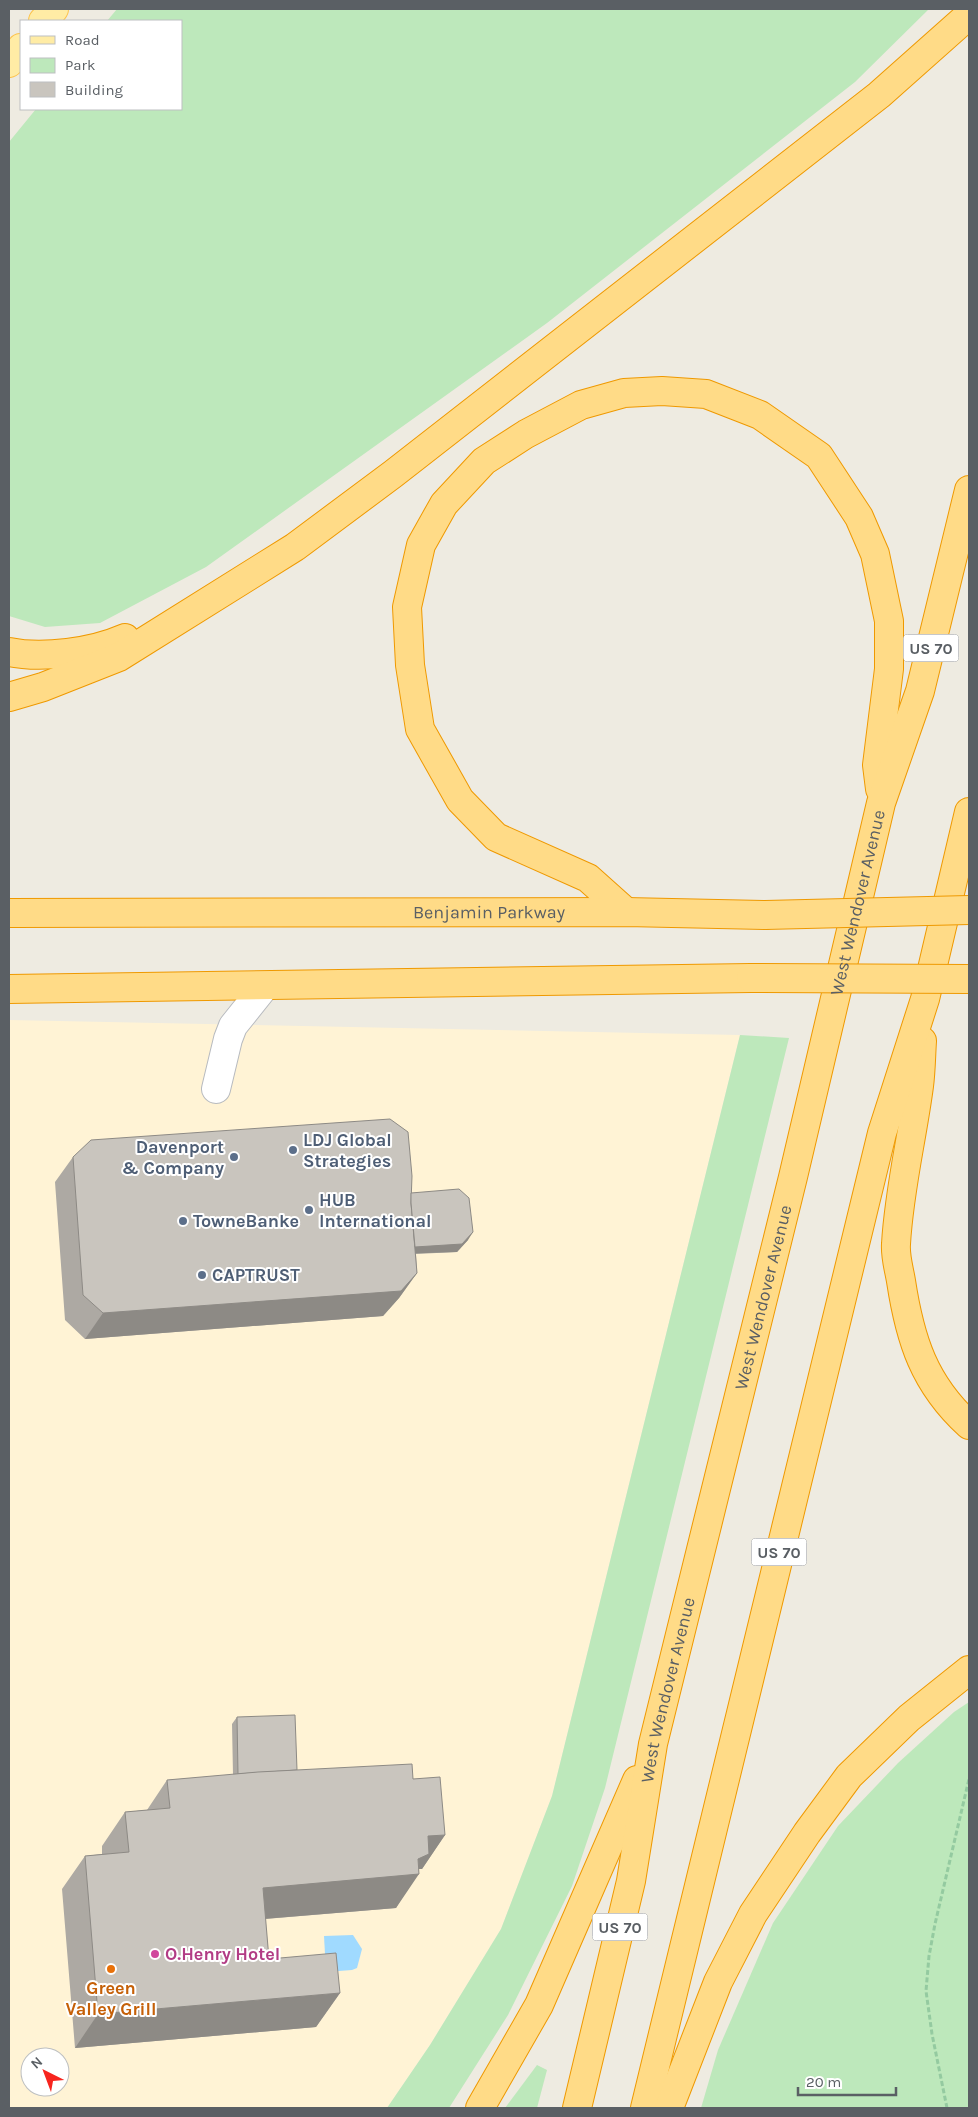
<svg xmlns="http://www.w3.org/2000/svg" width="978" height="2117" viewBox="0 0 978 2117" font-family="Karla,sans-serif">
  <rect width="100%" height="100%" fill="#eeebe1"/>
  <path fill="#fff3d5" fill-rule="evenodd" d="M 9,1020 L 740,1035 L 552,1796 L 501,1929 L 430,2045 L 387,2108 L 9,2108 ZM 30,2057 L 60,2057 L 60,2087 L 30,2087 Z"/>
  <g fill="#bde8bb">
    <polygon points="117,9 929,9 855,82 547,323 206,567 100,623 45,627 9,616 9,142 36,109 181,109 181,21 107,21"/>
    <polygon points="740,1035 789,1038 605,1788 572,1886 508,2015 449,2108 387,2108 430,2045 501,1929 552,1796"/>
    <polygon points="969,1702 969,2108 701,2108 718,2050 773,1923 838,1826 898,1763 954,1712"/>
    <polygon points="537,2065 547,2070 537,2108 505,2108"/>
  </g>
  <polygon fill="#a0daff" points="353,1935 362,1949 357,1968 352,1970 326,1972 324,1936"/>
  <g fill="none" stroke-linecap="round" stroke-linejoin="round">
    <defs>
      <polyline id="minor" points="216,1089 228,1039 233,1026 265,986"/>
      <g id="major">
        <polyline points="43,21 54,9"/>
        <polyline points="9,63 21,48"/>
      </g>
      <g id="highway">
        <path d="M 9,652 C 43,659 93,652 125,638"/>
        <polyline points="9,697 43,687 119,657 295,547 393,474 879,95 969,15"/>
        <polyline points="626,912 588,878 496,837 460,800 420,729 410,665 407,607 421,545 444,504 484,461 526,434 581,405 624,393 662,391 706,394 760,415 819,456 859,517 875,554 889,621 889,669 877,765 880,789"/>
        <path id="s1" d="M 9,913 L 626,912 L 765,915"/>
        <polyline points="9,989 751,978"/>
        <path d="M 922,1041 C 921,1056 921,1071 919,1086 C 912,1139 899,1190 896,1244 C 895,1256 899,1269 901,1281 C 910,1340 924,1384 969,1425"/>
        <polyline points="480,2108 539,2005 637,1780"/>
        <path id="s2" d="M 577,2108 L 631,1881 L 653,1744 L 793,1177 L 881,803 L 920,691 L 969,490"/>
        <polyline points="645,2108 882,1133 925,999 969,812"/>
        <polyline points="669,2108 718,1982 753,1914 807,1833 849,1776 909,1718 969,1670"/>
      </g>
    </defs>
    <use href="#minor" stroke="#b7babf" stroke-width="30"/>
    <use href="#major" stroke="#fdc34b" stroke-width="30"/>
    <use href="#highway" stroke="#ef9900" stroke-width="30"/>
    <polyline stroke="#94caa0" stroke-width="3" stroke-dasharray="5 2.5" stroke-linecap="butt" points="947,2108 932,2034 926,1991 929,1956 935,1924 969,1779"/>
    <use href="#minor" stroke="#fff" stroke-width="28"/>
    <use href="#major" stroke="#ffeca5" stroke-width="28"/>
    <use href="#highway" stroke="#ffdb87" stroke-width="28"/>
    <defs>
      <g id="highway-bridge">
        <polyline points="765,915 969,910"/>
        <polyline points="751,978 969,979"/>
      </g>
    </defs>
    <use href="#highway-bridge" stroke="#ef9900" stroke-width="30" stroke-linecap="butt"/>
    <use href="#highway-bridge" stroke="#ffdb87" stroke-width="28"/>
  </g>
  <g fill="#ada9a3">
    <polygon points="73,1157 411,1193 468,1240 457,1252 416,1254 417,1273 399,1298 383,1316 85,1339 65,1320 55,1182"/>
    <polygon points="237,1717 297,1770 413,1779 445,1835 422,1869 419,1869 396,1908 265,1919 269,1959 340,1993 316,2027 75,2048 62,1889 85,1856 102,1854 102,1846 125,1812 147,1810 167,1780 233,1775 232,1724"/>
  </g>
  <g fill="#8d8a85">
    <polygon points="473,1232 468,1240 457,1252 397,1254 402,1247"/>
    <polygon points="417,1273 399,1298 383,1316 85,1339 103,1313"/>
    <polygon points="445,1835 422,1869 419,1869 419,1874 396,1908 239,1921 263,1888 428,1836"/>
    <polygon points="340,1993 316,2027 75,2048 98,2014"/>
  </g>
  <g fill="#c9c5be" stroke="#8d8a85">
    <polygon points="390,1119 408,1132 412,1176 411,1203 417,1273 401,1291 103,1313 83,1295 73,1157 91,1140"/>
    <polygon points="459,1189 469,1198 473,1232 462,1244 415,1247 411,1203 411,1193"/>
    <polygon points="295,1715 297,1770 238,1774 237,1717"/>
    <polygon points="412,1764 413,1779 440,1777 445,1835 428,1836 429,1854 418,1859 419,1874 263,1888 269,1959 336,1953 340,1993 98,2014 85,1856 129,1852 125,1812 170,1808 167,1780 258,1772"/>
  </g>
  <g fill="#5c6f8a" stroke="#fff" stroke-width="2">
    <circle cx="293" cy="1150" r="5"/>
    <circle cx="234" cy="1157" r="5"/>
    <circle cx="309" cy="1210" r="5"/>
    <circle cx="183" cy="1221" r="5"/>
    <circle cx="202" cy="1275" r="5"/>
  </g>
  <circle fill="#d1479c" stroke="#fff" stroke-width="2" cx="155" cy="1954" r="5"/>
  <circle fill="#e8710a" stroke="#fff" stroke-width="2" cx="111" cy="1969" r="5"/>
  <g text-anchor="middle" stroke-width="4" stroke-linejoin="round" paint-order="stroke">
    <g fill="#fff" stroke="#8c8f92" stroke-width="1">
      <rect x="903.5" y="634.5" width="55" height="27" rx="4"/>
      <rect x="751.5" y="1538.5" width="55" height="27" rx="4"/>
      <rect x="592.5" y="1913.5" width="55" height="27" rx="4"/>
    </g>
    <g font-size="16" font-weight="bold" fill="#5a5f64">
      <text x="931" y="654">US 70</text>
      <text x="779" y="1558">US 70</text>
      <text x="620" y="1933">US 70</text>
    </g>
    <g font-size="18" fill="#5a5f64" stroke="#fff">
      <text dy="6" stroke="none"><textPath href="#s2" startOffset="1238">West Wendover Avenue</textPath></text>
      <text dy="6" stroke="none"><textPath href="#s1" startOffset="480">Benjamin Parkway</textPath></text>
      <text dy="6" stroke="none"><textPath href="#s2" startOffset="832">West Wendover Avenue</textPath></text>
      <text dy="6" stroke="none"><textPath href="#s2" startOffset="428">West Wendover Avenue</textPath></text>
    </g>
    <g font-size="18" font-weight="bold" fill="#4e5e75" stroke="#fff" text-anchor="start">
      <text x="303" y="1146">LDJ Global<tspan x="303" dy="21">Strategies</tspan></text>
      <text x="224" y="1153" text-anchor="end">Davenport<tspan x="224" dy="21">&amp; Company</tspan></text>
      <text x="319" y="1206">HUB<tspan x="319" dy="21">International</tspan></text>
      <text x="193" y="1227">TowneBanke</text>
      <text x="212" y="1281">CAPTRUST</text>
    </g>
    <g font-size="18" font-weight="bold" fill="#b23c85" stroke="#fff" text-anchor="start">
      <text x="165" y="1960">O.Henry Hotel</text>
    </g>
    <g font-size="18" font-weight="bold" fill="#c56008" stroke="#fff">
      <text x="111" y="1994">Green<tspan x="111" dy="21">Valley Grill</tspan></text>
    </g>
  </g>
  <rect width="978" height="2117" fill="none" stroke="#5a5f64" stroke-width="20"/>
  <rect x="20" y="20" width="162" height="90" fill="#ffffff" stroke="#bdbfc1"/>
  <rect x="30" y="36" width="25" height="8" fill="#ffeca5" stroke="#bdbfc1"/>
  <text x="65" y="45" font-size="15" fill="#5a5f64">Road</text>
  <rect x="30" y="58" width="25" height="15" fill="#bde8bb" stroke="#bdbfc1"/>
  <text x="65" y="70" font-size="15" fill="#5a5f64">Park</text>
  <rect x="30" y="82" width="25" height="15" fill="#c9c5be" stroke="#bdbfc1"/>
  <text x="65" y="95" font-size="15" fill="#5a5f64">Building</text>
  <g transform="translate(45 2072) rotate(318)"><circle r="24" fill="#ffffff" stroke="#bdbfc1"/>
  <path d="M0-4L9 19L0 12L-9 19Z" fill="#f7251e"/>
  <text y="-8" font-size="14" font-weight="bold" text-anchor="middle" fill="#5a5f64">N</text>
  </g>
  <path d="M798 2087v8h98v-8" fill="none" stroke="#5a5f64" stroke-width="2.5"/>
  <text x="806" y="2087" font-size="15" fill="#5a5f64" stroke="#ffffff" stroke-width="4" paint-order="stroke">20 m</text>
</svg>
